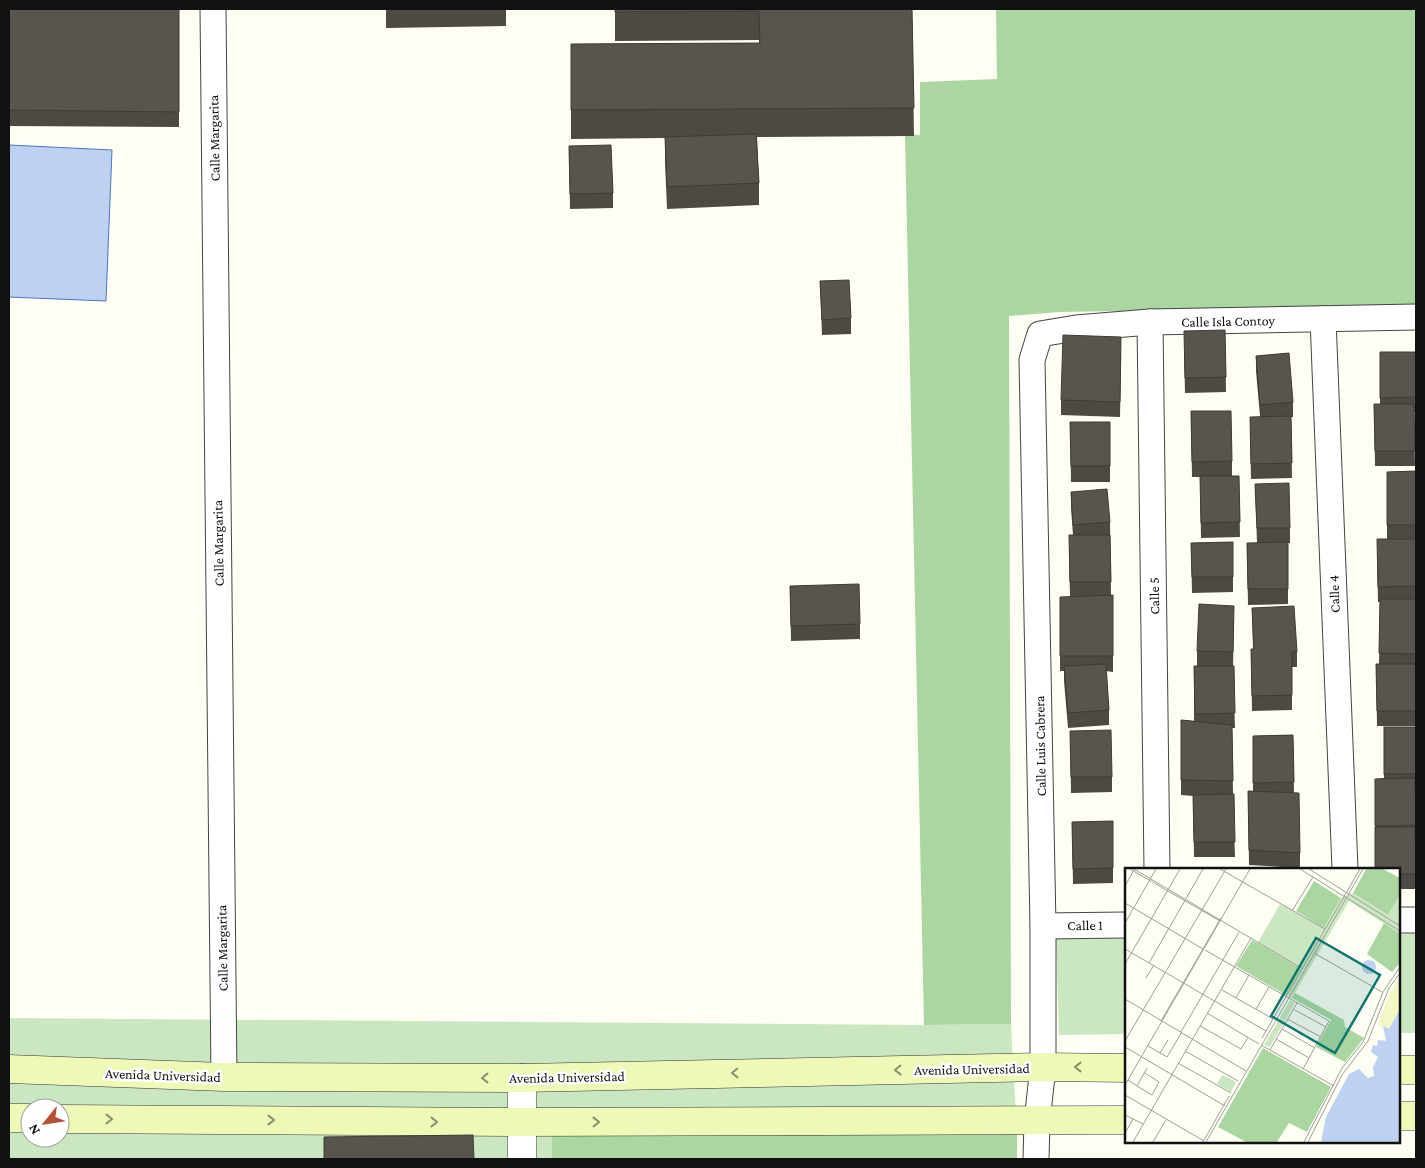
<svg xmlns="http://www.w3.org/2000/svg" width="1425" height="1168" viewBox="0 0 1425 1168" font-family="'Crimson Pro',serif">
  <rect width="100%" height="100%" fill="#fefef5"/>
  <g fill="#cbe7c1" fill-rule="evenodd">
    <polygon points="1416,933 1416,1033 1399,1033 1399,934"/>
    <polygon points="1126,937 1126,1034 1059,1035 1056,938"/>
    <path d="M 9,1018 L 924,1025 L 1011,1024 L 1017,1132 L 552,1129 L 552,1159 L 9,1159 ZM 30,1108 L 60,1108 L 60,1138 L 30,1138 Z"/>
  </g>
  <g fill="#abd6a1">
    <polygon points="996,9 1416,9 1416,306 1059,312 1009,316 1011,1024 924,1025 905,135 920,135 920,82 997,79"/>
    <polygon points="552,1129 1017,1132 1017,1159 552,1159"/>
  </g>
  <polygon fill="#bed1f1" stroke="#4c74c2" points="9,145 112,150 106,301 9,297"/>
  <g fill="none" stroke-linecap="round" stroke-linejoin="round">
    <defs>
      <g id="minor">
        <polyline points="213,9 224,1077"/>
        <polyline points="1323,319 1345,869"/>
        <polyline points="1150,322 1157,869"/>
        <polyline points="1399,920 1416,920"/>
        <polyline points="1043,926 1126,925"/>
        <polyline points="1036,1159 1037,1121 1043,1067 1043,926 1032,360 1040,334 1076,328 1150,322 1416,317"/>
      </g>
      <polyline id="tertiary" points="522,1159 522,1078"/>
      <g id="secondary">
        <polyline points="9,1069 224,1077 522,1078 1043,1067 1126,1068"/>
        <polyline points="1399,1070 1416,1070"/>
        <polyline points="1399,1116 1416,1116"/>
        <polyline points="9,1118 30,1118"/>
        <polyline points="60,1119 522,1122 1126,1120"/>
      </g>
    </defs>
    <use href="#minor" stroke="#444" stroke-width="27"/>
    <use href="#tertiary" stroke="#444" stroke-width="29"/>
    <use href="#secondary" stroke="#333" stroke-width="29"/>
    <use href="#minor" stroke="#fff" stroke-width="25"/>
    <use href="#tertiary" stroke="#fff" stroke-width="28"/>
    <use href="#secondary" stroke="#eef8b7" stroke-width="28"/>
  </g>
  <g fill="#4d4943">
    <polygon points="9,9 179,9 179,127 9,126"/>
    <polygon points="386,9 506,9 506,26 386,28"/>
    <polygon points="615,9 912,9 914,136 757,137 759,183 759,205 667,209 665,160 665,138 571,139 571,44 759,43 759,40 615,41"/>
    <polygon points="569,146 613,193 613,208 570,209"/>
    <polygon points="820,281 851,318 851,334 822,335"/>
    <polygon points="1225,330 1226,392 1185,393 1184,346"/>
    <polygon points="1380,352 1416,352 1416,412 1414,412 1415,466 1375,466 1374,404 1380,404"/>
    <polygon points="1121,353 1120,417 1061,415 1061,400"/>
    <polygon points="1256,356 1293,402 1293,417 1291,417 1292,478 1251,479 1250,432 1260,416 1256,371"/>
    <polygon points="1191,411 1232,461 1232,476 1239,476 1240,537 1201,538 1200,477 1192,477"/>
    <polygon points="1070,422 1110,422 1110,482 1071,482"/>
    <polygon points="1416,471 1416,726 1377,726 1376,664 1379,664 1380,602 1378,602 1377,555 1387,539 1387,472"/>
    <polygon points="1255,484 1290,528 1290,543 1288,543 1288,604 1248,605 1247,543 1257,543"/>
    <polygon points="1071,492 1110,522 1111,595 1113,595 1113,672 1106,671 1109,710 1109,725 1068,728 1064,681 1064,671 1060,671 1060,597 1070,597 1069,550 1073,535 1071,507"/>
    <polygon points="1233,542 1233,592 1192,593 1191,543"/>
    <polygon points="790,586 860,624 860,639 791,641"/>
    <polygon points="1252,608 1297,652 1297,667 1292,667 1292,710 1252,711 1251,649 1253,649"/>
    <polygon points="1234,621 1233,666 1235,728 1232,728 1233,794 1235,857 1194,857 1193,796 1181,795 1181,720 1194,721 1194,666 1197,666 1197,651"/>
    <polygon points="1384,727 1416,727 1416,789 1415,789 1416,889 1399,889 1399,869 1375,869 1375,779 1384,778"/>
    <polygon points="1070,731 1112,777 1112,792 1071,793"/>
    <polygon points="1293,735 1294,792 1300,853 1300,868 1249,865 1248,791 1253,791 1253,736"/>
    <polygon points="1113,821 1113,883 1073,884 1072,822"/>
  </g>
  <g fill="#59554e" stroke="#3e3c37">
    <polygon points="9,9 179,9 179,112 9,110"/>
    <polygon points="615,9 912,9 914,108 571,110 571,44 760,43 759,11 615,12"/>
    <polygon points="756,134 759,183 667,187 665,137"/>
    <polygon points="611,145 613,193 570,194 569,146"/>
    <polygon points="849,280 851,318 822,320 820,281"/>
    <polygon points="1225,330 1226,377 1185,378 1184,331"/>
    <polygon points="1063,335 1121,337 1120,402 1061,400"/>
    <polygon points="1380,352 1416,352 1416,397 1380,398"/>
    <polygon points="1289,353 1293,402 1260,405 1256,356"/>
    <polygon points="1374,404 1414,404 1415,451 1375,451"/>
    <polygon points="1191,411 1231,411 1232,461 1192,462"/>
    <polygon points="1291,416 1292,463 1251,464 1250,417"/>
    <polygon points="1070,422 1110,422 1110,466 1071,466"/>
    <polygon points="1416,471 1416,525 1387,525 1387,472"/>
    <polygon points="1200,476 1239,476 1240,522 1201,523"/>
    <polygon points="1289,483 1290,528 1257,528 1255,484"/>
    <polygon points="1107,489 1110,522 1073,525 1071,492"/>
    <polygon points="1069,535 1110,535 1111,582 1070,582"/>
    <polygon points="1377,539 1416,539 1416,586 1378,587"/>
    <polygon points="1233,542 1233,577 1192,577 1191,543"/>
    <polygon points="1288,542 1288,589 1248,589 1247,543"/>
    <polygon points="859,584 860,624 791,626 790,586"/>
    <polygon points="1113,595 1113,656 1060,656 1060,597"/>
    <polygon points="1380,599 1416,599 1416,654 1379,653"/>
    <polygon points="1199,604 1234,606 1233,652 1197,651"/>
    <polygon points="1294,606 1297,652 1292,652 1292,695 1252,696 1251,649 1254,649 1252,608"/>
    <polygon points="1106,664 1109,710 1068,713 1064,666"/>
    <polygon points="1376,664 1416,664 1416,711 1377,711"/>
    <polygon points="1194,666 1234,666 1235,713 1195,714"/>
    <polygon points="1181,720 1232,725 1233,781 1181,780"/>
    <rect x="1384" y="727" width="32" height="47"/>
    <polygon points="1111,730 1112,777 1071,777 1070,731"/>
    <polygon points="1293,735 1294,782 1253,783 1253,736"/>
    <polygon points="1415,778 1416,825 1375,826 1375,779"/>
    <polygon points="1248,791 1299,793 1300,853 1249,850"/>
    <polygon points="1234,794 1235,842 1194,842 1193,795"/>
    <polygon points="1113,821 1113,868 1073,869 1072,822"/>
    <polygon points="1375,827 1415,827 1416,874 1399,874 1399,869 1375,869"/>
    <polygon points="473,1135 474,1159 324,1159 324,1137"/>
  </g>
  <defs><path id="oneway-chevron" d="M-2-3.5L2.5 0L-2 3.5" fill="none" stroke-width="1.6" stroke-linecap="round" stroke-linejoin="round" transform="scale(1.25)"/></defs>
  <g stroke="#8b906c">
    <use href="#oneway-chevron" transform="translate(1078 1067) rotate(-180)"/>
    <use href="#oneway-chevron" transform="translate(898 1070) rotate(179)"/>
    <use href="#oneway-chevron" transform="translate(735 1073) rotate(179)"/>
    <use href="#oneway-chevron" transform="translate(485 1078) rotate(-180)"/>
    <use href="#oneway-chevron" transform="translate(109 1119)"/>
    <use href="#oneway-chevron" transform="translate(271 1120)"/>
    <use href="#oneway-chevron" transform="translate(434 1122)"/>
    <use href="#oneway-chevron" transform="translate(596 1122)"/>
  </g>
  <g text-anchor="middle" stroke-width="5" stroke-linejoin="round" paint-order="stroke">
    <g font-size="14" fill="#111" stroke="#fff">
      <text transform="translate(214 138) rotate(-91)" y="5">Calle Margarita</text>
      <text transform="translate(1228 321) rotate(-1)" y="5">Calle Isla Contoy</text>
      <text transform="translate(218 543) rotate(-91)" y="5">Calle Margarita</text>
      <text transform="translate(1334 594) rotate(-92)" y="5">Calle 4</text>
      <text transform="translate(1154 596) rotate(-91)" y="5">Calle 5</text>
      <text transform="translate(1040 746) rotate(-91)" y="5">Calle Luis Cabrera</text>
      <text transform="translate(1085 925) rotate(-1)" y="5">Calle 1</text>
      <text transform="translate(222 948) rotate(-91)" y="5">Calle Margarita</text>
      <text transform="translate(972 1069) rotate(-1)" y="5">Avenida Universidad</text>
      <text transform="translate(163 1075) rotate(2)" y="5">Avenida Universidad</text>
      <text transform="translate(567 1077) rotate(-1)" y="5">Avenida Universidad</text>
    </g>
  </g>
  <g transform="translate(1125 868)">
    <rect width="275" height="275" fill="#fefef5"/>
    <path d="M 228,25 L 263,47 L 275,27 L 275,66 L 224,33 L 167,130 L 161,127 L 132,76 L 155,36 L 199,60 L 216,30 ZM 165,132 L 170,135 L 145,179 L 139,177 ZM 97,207 L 111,214 L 106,224 L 92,216 Z" fill="#cbe7c1"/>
    <path d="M 241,1 L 258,1 L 275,10 L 275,27 L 263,47 L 228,25 ZM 189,13 L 216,30 L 199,60 L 171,43 ZM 259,55 L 275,66 L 275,95 L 267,104 L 242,86 ZM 127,72 L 176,101 L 161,127 L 111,98 ZM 170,125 L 219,152 L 220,159 L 239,170 L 220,194 L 191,179 L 206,152 L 167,130 ZM 138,180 L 206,219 L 182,264 L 164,255 L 152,274 L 121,274 L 93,259 Z" fill="#abd6a1"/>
    <path d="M 275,110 L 275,141 L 264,161 L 253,157 L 264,127 Z" fill="#f4f6c6"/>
    <path d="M237 99a7 7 0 1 1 14 0a7 7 0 1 1-14 0ZM 275,141 L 275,274 L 196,274 L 201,249 L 224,206 L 234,201 L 243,210 L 249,208 L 248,199 L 253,189 L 246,184 L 248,177 L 252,178 L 253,172 L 261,173 L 258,158 L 264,161 Z" fill="#bed1f1"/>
    <path fill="none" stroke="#9f9f9a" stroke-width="1" d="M 5,1 L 95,53M 9,1 L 178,101M 95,1 L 200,61M 175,1 L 275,63M 184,1 L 275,58M 0,18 L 9,2M 0,35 L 78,81M 167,43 L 188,9M 0,55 L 31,1M 0,81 L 141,163M 80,82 L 204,153 L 178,201M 189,85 L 257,124M 24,95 L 78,1M 0,96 L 55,1M 21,110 L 29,97M 97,122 L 148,151M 111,130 L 124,107M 0,131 L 121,203M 131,141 L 144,119M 168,141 L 201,159M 82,145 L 134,176M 162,151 L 196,169M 36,153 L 96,50M 75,158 L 116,181 L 123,169M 157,161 L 190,180M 56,164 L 114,64M 137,170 L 235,1M 151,171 L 184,190M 0,173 L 101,1M 136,177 L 209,218M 23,178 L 42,189 L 57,164M 0,179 L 100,238M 145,182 L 172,135M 60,183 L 113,213M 35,185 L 43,172M 53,195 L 106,225M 3,212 L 12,218 L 22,200M 0,217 L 125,1M 12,218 L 27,227 L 34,214 L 20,205M 0,227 L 79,273M 0,247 L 18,256M 0,265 L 8,251M 8,274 L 126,70M 28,274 L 41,252M 78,274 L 104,228M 81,274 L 238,1M 179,274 L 217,200 L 238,174 L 258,124 L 275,99M 183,274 L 217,207 L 243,173 L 264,120 L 275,105"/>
    <path fill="#0f766e" fill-opacity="0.15" stroke="#0f766e" stroke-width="2.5" d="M 191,70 L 255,107 L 210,185 L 146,148 Z"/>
    <rect width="275" height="275" fill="none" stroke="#111" stroke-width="2.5"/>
  </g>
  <rect width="1425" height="1168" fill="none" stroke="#111111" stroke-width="20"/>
  <g transform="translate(45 1123) rotate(240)"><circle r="24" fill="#ffffff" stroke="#a0a0a0"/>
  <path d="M0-4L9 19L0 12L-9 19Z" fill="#b64f34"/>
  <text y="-8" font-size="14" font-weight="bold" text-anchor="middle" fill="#111111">N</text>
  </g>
</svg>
